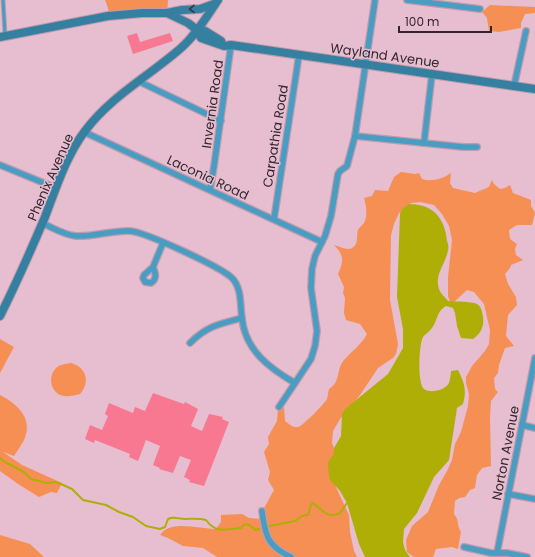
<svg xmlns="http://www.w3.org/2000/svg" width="535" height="557" viewBox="0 0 535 557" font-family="Poppins,sans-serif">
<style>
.green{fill:#f68f53}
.water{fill:#aeae07}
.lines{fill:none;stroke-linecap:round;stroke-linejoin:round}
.stream{stroke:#aeae07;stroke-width:2}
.building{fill:#f87891}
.service-casing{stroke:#bf9cac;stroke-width:5}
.minor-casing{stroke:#bf9cac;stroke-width:8}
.secondary-casing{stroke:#bf9cac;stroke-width:10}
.service{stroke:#499dc2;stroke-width:3}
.minor{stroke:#499dc2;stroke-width:5.5}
.secondary{stroke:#3580a0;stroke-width:8}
.oneway{stroke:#343743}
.labels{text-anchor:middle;stroke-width:3;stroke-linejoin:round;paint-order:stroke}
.street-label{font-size:13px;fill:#34252c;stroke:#e6bed0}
</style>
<rect width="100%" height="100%" fill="#e6bed0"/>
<!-- green -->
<g class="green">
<path d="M105,0H168L167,14L109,17L108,8Z"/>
<path d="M490,5L535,7V13L525,14L521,23V28L499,32L489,31L487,18L482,12Z"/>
<path d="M401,172L415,174L419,173L422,179C431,182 443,179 451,173L450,183L453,188L475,193L489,187L492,180L494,184L500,189L505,188L510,185L513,193L531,200V206L535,213L532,225H517L509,230L510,239L517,244L515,249L516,255L523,260L511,265L510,268L505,274L508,284L516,297L517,305L508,315L506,336L514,346L505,348L499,365L498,373L494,378L495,389L498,392L491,401L490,417L491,466L482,468L477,475L475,488L470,490L465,497L459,498L455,501L454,514C460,521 456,524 461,532L458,549L452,547L436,549L433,557H414L407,552L406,540L412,526L428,512L439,485L447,471L452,460L455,444L461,432L468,406L469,394L466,383V377L472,366L485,351L489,344L490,330L484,304L474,292L467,290L454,302H450L448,296V277L452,240L449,226L442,214L434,205L420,202L411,203L399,213L394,224L391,235L390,300L398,344L396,354L393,358L378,368L360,395L340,419L333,431L332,443L341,466L335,485L349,515L350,532L354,551L357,557H217L203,548L183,546L168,538L160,535C170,519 200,529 216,529L221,522V515L242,514L249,518L262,519L263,510L274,490L268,480L270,472L264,452L269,444L268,437L277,421L278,409L284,406L285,421C289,424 293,428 298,427C303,426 325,403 327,399C328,396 328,392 329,389C341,382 336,369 344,360C352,351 362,344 367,334L360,324L346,320L344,313L345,298L343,293L344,287L338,274C344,261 344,255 334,245C339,246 347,251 352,248C359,245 356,236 358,230C359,227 362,226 364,223C368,215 366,205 364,198L372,196L375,190L388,191L394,177Z"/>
<path d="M0,339L14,347L0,373Z"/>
<path d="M71,363C86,367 91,382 80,394C75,395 69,397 64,396C51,394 47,377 56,368C60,364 66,364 71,363Z"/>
<path d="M0,395C17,404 34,418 24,440C21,446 17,451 14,456L3,452L22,465L62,483L57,493L51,492L39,497L18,484L0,471Z"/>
<path d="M0,535L30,544L44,557H0Z"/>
</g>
<!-- water -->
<path class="water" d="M409,204C433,204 445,218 447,241C448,243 449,247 448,250C446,264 434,274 439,289C440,293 446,298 448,301C457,302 470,301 477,304C480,306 481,308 482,312C485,323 483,332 473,339L461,338L457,326L455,313L453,308L446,306C436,312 438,320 432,328C429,332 425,334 423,337C419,344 417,383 424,389C431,394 445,390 449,383C450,379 451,375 451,371L458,370C464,382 467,390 463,404L457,408L449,460L434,477L417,513L404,529L403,542L405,550L410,557H365L359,544L347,503L340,491L330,480L328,468V462L334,454V448L341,436L342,414L345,409L388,374L403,348V329L397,297L400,213L403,208Z"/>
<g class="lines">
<!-- stream -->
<g class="stream">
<path d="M0,458L3,461L24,472L31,479L47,483L55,482L61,484L72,489L83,500L106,505L119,512L133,517L146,526L160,529L165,527L168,519C174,516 178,519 185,519C192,519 198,518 206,520C216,534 226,529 241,528C246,521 250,525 255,530L259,529"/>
<path d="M269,526L295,521L302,516L308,515L311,505L313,503C323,510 327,519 340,513L347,503"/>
</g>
</g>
<!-- building -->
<g class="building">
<path d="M137,33L140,42L170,33L173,41L133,54L127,36Z"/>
<path d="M153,393L184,404L185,402L198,409L191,426L202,431L209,414L223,417L222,419L229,422L204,486L189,482L190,480L184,477L191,460L180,456L173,473L159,469L160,468L153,465L160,446L146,440L138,461L129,457L130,454L95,440L94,443L85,439L90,425L102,430L108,416L105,414L109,403L133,413L135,407L145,411Z"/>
</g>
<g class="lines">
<defs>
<path id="service" d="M3,0L5,34"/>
<g id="minor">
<path d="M407,0L480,9"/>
<path d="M138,81L221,121"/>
<path d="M514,86L526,31"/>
<path d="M84,132L322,242"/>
<path d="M355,136L463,147H477"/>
<path d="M424,143L432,74"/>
<path d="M0,165L56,188"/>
<path d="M210,190L214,166L231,45"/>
<path d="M274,219L299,55"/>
<path d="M42,223C53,228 64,235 76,236C94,237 112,230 130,231C145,232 221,267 232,278C242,288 240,305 242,318C245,350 269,368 295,383"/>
<path d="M153,267C156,274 157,279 151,283L145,282L143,278L144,275L153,267L163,243"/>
<path d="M190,343C207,326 219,324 242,318"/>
<path d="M279,407L311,359L315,346L317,331L311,288L312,269L315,256L325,236L331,216L338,174L340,171L347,166L355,136L375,0"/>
<path d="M522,425L535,428"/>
<path d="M508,494L535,499"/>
<path d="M262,511C265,535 267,546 291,557"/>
<path d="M464,547L491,553H507L527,557"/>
<path d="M497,553L535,358"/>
</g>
<g id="secondary">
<path d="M167,13L182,10L200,9L214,4"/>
<path d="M197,30L201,38L224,46L231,45L535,89"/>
<path d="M0,37L108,16L142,13H167L188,23L197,30L205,31L221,41"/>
<path d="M0,316C16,284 31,250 45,217C56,188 66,156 85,131C110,97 149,76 181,48C196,35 207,16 218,0"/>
</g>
</defs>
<!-- service casing -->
<use href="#service" class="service-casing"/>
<!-- minor casing -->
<use href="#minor" class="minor-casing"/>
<!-- secondary casing -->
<use href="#secondary" class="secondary-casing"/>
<!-- service -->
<use href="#service" class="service"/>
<!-- minor -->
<use href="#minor" class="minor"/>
<!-- secondary -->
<use href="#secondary" class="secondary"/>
</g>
<!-- one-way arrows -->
<defs><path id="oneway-chevron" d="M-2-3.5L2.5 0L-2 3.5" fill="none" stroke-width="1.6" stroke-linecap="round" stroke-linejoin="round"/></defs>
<use class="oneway" href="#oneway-chevron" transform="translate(192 9) rotate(179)"/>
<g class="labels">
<!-- street labels -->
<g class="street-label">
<text transform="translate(385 55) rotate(8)" y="5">Wayland Avenue</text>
<text transform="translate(212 104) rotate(-82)" y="5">Invernia Road</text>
<text transform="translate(275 136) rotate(-81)" y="5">Carpathia Road</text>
<text transform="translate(50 177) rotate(-66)" y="5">Phenix Avenue</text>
<text transform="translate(208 177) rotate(25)" y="5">Laconia Road</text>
<text transform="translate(505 453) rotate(-79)" y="5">Norton Avenue</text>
</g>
</g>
<!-- scale -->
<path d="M399 26v6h92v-6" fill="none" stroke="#34252c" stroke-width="2"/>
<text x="405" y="26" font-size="12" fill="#34252c" stroke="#e6bed0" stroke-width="3" paint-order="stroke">100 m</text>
</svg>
